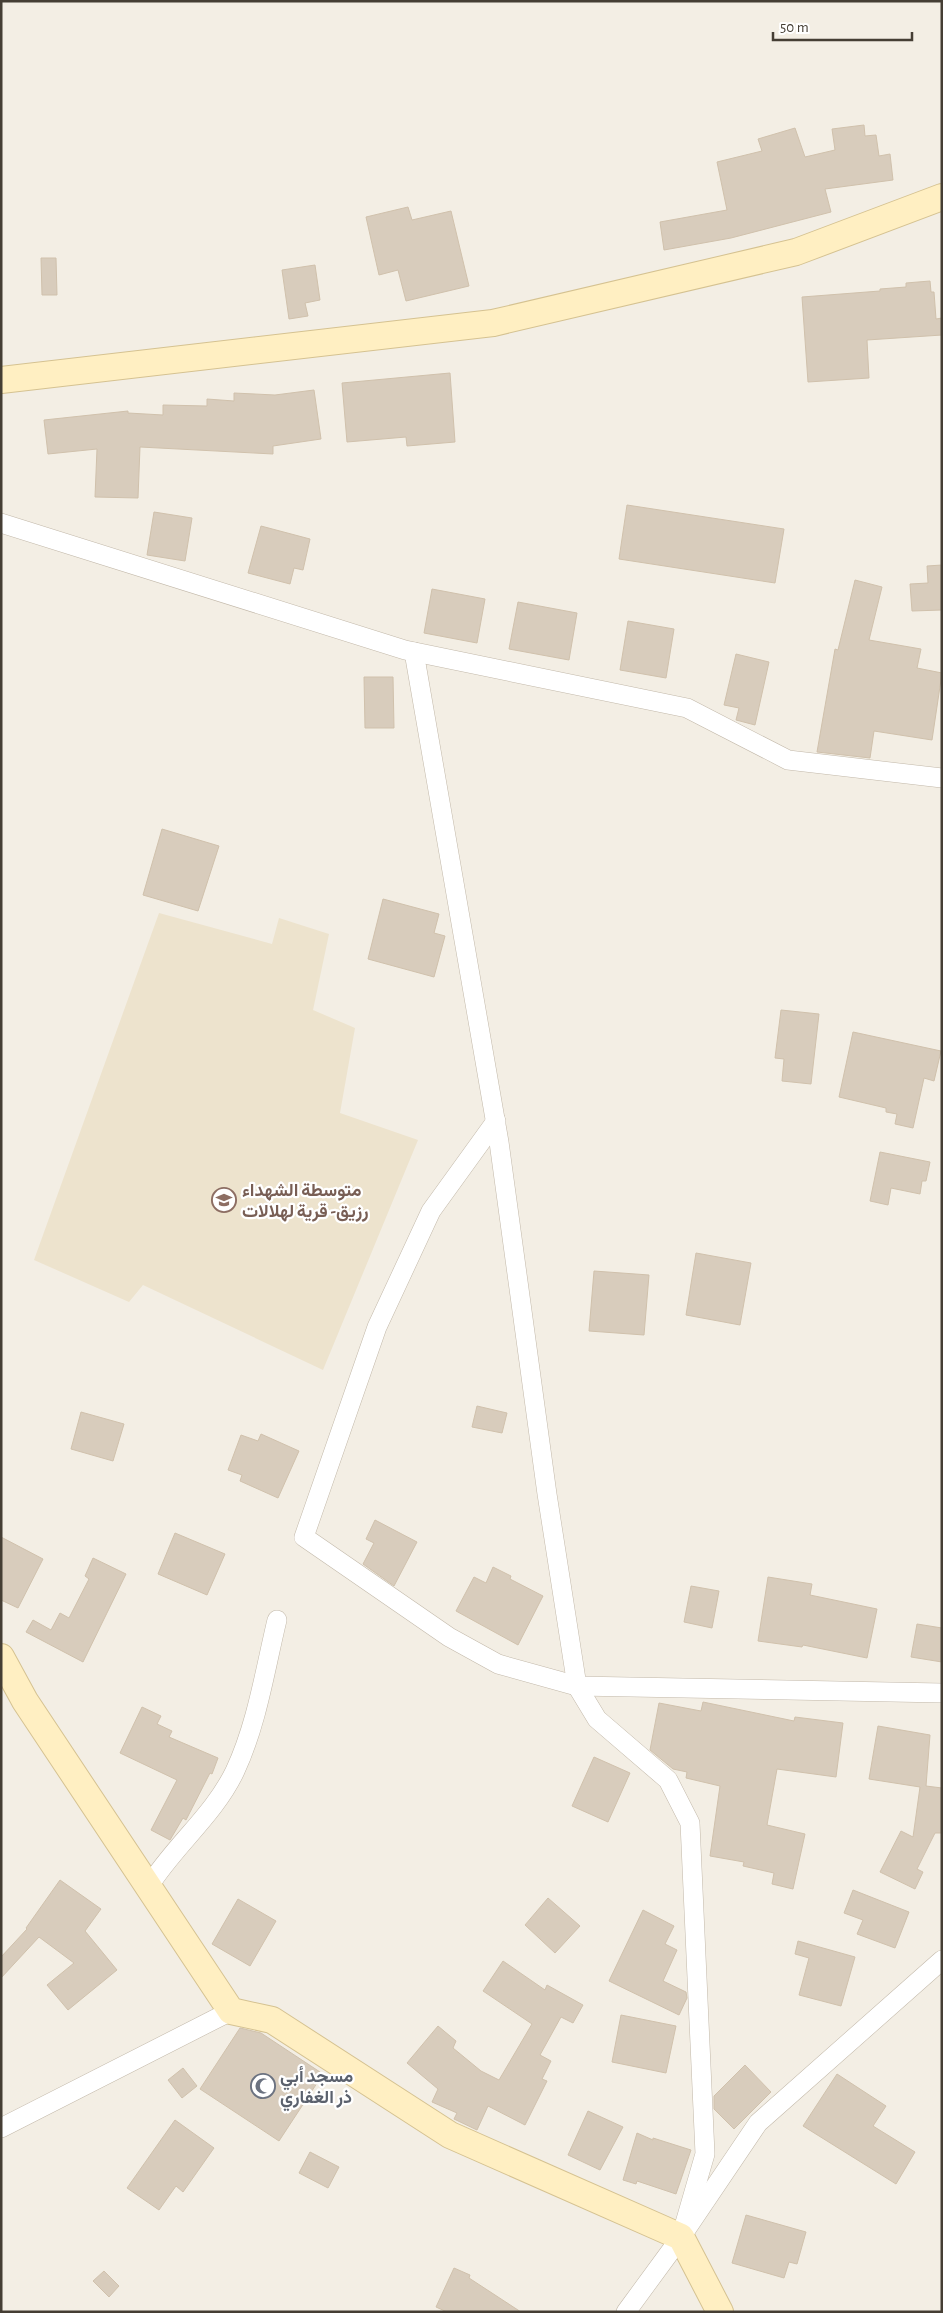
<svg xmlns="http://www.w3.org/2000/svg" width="943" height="2313" viewBox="0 0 943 2313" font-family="'Alegreya Sans',Vazirmatn,sans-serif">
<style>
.education{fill:#ede3cd}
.building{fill:#d8ccbc;stroke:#d0c1ac}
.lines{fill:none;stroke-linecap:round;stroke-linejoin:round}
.street-casing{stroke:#c2b8a9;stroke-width:20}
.secondary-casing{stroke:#d5c291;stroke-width:28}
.street{stroke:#fff;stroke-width:19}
.secondary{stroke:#ffefc2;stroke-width:26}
.labels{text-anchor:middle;stroke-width:4.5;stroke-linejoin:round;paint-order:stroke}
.education-label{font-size:18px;font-weight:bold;fill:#785e54;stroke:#fff;text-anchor:start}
.worship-label{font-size:18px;font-weight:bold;fill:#5b616d;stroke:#fff;text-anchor:start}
</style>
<rect width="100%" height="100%" fill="#f3eee4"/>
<!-- education -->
<path class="education" d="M159,913L272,944L279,918L329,934L313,1010L355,1028L340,1113L418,1140L323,1370L143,1285L129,1302L34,1260Z"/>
<!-- building -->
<g class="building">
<path d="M864,125L865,136L876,135L879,156L890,154L893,180L825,189L831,212L731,238L664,250L660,222L727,210L717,162L762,151L758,139L795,128L805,157L835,150L832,129Z"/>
<path d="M408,207L412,220L451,211L469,286L406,301L398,270L379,275L366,217Z"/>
<path d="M41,258H56L57,295H42Z"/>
<path d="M315,265L320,300L305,303L308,316L289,319L282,270Z"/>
<path d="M930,281L931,292H934L936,319L942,318V335L867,340L869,378L808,382L802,297L880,291V289L906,287V283Z"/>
<path d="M450,373L455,442L407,446L406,437L347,442L342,383Z"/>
<path d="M314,390L321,439L273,446V454L140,447L138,498L95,497L97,449L48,454L44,420L128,411V413L163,415V405L207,406V399L234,401V393L275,395Z"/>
<path d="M627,505L784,529L775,583L619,559Z"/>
<path d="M154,512L192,518L185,561L147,555Z"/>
<path d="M261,526L310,539L303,570L294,568L290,584L248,573Z"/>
<path d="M942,565V610L912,611L910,584L928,583L927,566Z"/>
<path d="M855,580L882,587L869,640L921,649L917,668L942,673L932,740L874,731L870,758L817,752L835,649L838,650Z"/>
<path d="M432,589L485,599L477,643L424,633Z"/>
<path d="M518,602L577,613L569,660L509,649Z"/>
<path d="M628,621L674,629L666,678L620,670Z"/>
<path d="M736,654L769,662L755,725L736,720L739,708L724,705Z"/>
<path d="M364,677H393L394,728H365Z"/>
<path d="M162,829L219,846L198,911L143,895Z"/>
<path d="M383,899L439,914L434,933L445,936L434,977L368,959Z"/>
<path d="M781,1010L819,1014L811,1084L782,1081L784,1059L775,1058Z"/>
<path d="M853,1032L941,1051L934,1081L924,1078L913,1128L895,1124L897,1114L886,1112V1108L839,1097Z"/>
<path d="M880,1152L930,1162L926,1181H922L920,1194L891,1188L888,1205L870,1201Z"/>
<path d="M696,1253L751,1263L740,1325L686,1315Z"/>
<path d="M594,1271L649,1275L644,1335L589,1331Z"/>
<path d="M477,1406L507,1413L502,1433L472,1427Z"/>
<path d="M81,1412L124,1424L113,1461L71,1449Z"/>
<path d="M261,1434L299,1451L278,1498L240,1481L242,1475L228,1470L241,1435L258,1441Z"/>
<path d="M375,1520L417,1542L394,1586L363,1564L374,1543L366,1539Z"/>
<path d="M175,1533L225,1554L207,1595L158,1574Z"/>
<path d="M1,1537L43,1559L18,1608L1,1600Z"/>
<path d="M93,1558L126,1574L83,1662L26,1632L33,1620L51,1630L60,1613L69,1618L89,1579L85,1576Z"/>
<path d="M493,1567L511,1576L510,1579L543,1596L518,1645L456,1611L474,1577L486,1583Z"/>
<path d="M768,1577L812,1584L810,1595L877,1609L867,1658L803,1645L802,1647L758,1641Z"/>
<path d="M691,1586L719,1591L712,1628L684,1622Z"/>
<path d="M917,1624L942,1628V1662L911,1657Z"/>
<path d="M703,1702L794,1721L795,1717L843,1723L836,1777L777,1769L767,1825L805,1834L793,1889L772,1884L774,1873L743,1866L744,1862L710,1856L720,1786L686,1778L687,1772L673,1769L650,1750L659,1703L701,1711Z"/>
<path d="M142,1707L161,1716L157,1724L172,1731L169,1737L218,1758L212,1774L210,1773L186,1820L183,1818L170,1840L151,1830L177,1780L120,1753Z"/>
<path d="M878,1726L930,1735L926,1786L942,1788V1833H935L917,1869L923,1872L915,1889L880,1872L901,1831L913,1837L920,1787L869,1779Z"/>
<path d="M594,1757L630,1773L608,1822L572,1806Z"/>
<path d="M60,1880L101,1909L85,1931L117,1970L68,2010L47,1985L74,1963L39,1937L1,1978V1957L27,1929L26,1928Z"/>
<path d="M853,1890L909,1912L895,1948L857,1934L863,1920L844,1913Z"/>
<path d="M548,1898L580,1926L555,1953L525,1925Z"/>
<path d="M238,1899L276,1921L250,1966L212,1944Z"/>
<path d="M643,1910L674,1926L665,1944L677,1950L663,1981L686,1992L687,1998L679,2015L609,1981Z"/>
<path d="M798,1941L855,1957L841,2006L799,1995L809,1958L795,1954Z"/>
<path d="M503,1961L545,1990L547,1985L583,2005L573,2023L561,2017L540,2055L551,2061L542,2079L547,2081L525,2125L488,2106L477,2130L454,2119L457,2113L432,2102L438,2089L407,2063L438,2026L456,2041L453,2048L481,2071L499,2080L532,2024L483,1991Z"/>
<path d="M621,2015L676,2026L666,2073L612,2062Z"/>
<path d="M240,2028L261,2033L323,2074L279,2141L200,2089Z"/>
<path d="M745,2065L771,2092L734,2129L714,2109V2096Z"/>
<path d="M183,2068L197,2086L182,2098L168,2080Z"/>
<path d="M837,2074L886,2106L873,2126L915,2152L896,2184L803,2126Z"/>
<path d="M588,2111L623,2127L600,2170L568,2155Z"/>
<path d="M175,2120L214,2148L183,2192L176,2186L159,2210L127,2188Z"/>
<path d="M637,2133L653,2140V2138L691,2150L676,2194L637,2181L636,2184L623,2180Z"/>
<path d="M310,2152L339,2167L328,2188L299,2173Z"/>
<path d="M746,2215L806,2232L797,2264L789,2262L784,2278L732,2263Z"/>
<path d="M454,2268L470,2275L469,2278L521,2312H447L436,2307Z"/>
<path d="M104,2271L119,2286L109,2297L93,2281Z"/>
</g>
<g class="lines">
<defs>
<g id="street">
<path d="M1,523L405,650L687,708L788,760L942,778"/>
<path d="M414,652L499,1142L547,1494L577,1686L597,1719L668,1780L690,1823L705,2154L681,2237"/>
<path d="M496,1121L431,1211L377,1327L304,1537L449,1637L498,1664L577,1686L942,1693"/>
<path d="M149,1886C174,1846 214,1815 235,1771C257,1724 265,1670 277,1620"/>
<path d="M1,2128L231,2011"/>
<path d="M626,2312L681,2237L758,2123L942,1960"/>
</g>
<g id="secondary">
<path d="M1,380L493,323L796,252L942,197"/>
<path d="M1,1657L25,1701L231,2011L272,2020L450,2135L681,2237L720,2312"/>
</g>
</defs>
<!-- street casing -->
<use href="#street" class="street-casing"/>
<!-- secondary casing -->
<use href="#secondary" class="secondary-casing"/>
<!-- street -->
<use href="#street" class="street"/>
<!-- secondary -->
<use href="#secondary" class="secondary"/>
</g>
<!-- icons -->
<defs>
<symbol id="school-ring" viewBox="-11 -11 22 22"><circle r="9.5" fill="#fff" stroke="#8d6e63" stroke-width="1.5"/><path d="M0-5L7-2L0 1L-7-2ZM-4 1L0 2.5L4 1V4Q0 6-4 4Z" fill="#8d6e63"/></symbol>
<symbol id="mosque-ring" viewBox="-11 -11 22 22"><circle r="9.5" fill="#fff" stroke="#6b7280" stroke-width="1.5"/><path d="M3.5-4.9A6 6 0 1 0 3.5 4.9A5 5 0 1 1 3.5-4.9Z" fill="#6b7280"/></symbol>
</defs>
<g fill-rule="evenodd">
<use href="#school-ring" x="210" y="1186" width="28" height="28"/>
<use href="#mosque-ring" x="249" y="2072" width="28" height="28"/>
</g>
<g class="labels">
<!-- education labels -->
<g class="education-label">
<text x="242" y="1196">متوسطة الشهداء<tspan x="242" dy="21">رزيق- قرية لهلالات</tspan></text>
</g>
<!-- worship labels -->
<g class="worship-label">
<text x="280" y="2082">مسجد أبي<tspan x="280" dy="21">ذر الغفاري</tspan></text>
</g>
</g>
<!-- border -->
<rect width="943" height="2313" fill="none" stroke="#453e34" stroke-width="5"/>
<!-- scale -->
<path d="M773 32v8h139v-8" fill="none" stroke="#453e34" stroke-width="2.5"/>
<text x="780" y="32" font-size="15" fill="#453e34" stroke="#ffffff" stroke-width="4" paint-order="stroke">50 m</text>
</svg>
